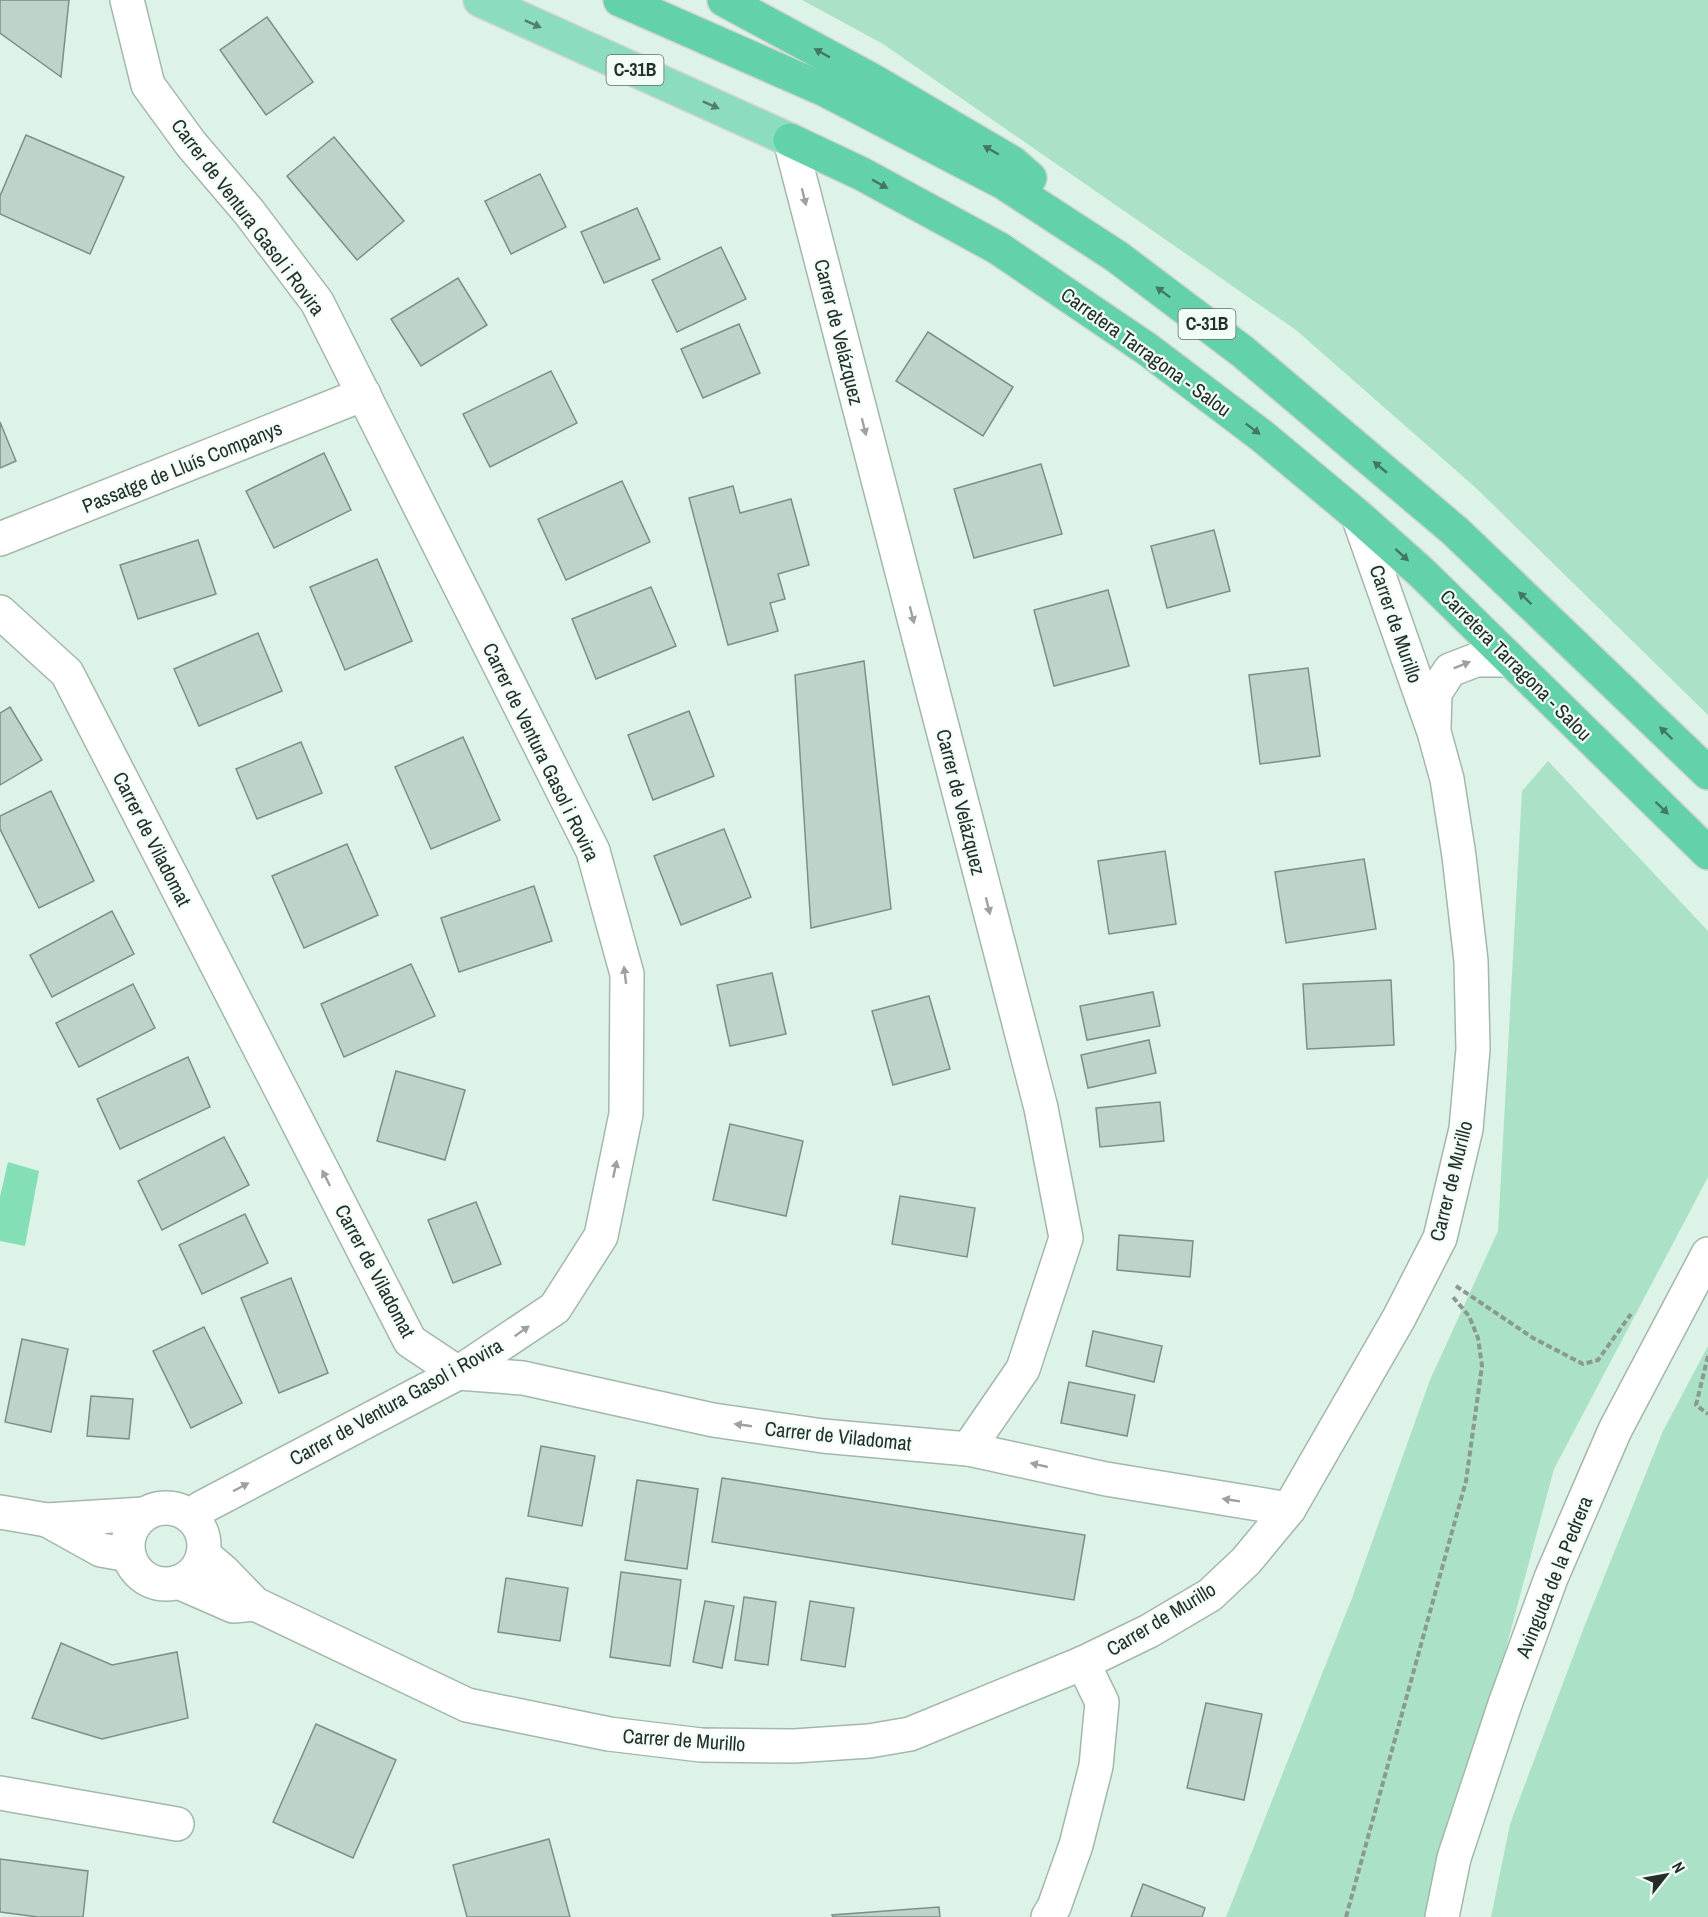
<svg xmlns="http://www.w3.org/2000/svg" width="1708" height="1917" viewBox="0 0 1708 1917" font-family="'Archivo Narrow',sans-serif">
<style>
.green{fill:#abe1c7}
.water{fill:#84deb6}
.building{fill:#bfd3c9;stroke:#7c9086;stroke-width:1.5}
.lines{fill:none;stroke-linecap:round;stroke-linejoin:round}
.minor-casing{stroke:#a3b7ad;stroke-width:36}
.tertiary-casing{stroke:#a3b7ad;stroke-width:36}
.primary-casing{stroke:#d4d5d4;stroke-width:36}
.trunk-casing{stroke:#d4d5d4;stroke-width:36}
.path{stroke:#8a9992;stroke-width:4;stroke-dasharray:6 3;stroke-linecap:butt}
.minor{stroke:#fff;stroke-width:33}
.tertiary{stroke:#fff;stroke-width:33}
.primary{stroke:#8bddbe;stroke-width:33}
.trunk{stroke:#64d2a8;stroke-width:33}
.oneway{fill:#537d6d}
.oneway2{fill:#427863}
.oneway3{fill:#9da19f}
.labels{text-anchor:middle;stroke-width:4.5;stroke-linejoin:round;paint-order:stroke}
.shield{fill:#f1fef7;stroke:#636c68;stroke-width:1.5}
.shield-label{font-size:18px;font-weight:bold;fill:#262e2a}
.street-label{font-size:20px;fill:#262e2a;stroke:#f1fef7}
</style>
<rect width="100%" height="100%" fill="#def3e8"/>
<!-- green -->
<g class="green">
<path d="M802,0H1708V715L1476,488L1296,330L883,44Z"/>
<path d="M1548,761L1708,931V1177L1554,1469L1434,1917H1226L1352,1598L1430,1380L1498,1231L1522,791Z"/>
<path d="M1708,1346V1917H1491L1510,1824L1586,1622L1663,1431Z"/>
</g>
<!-- water -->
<path class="water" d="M8,1162L39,1171L25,1246L0,1241V1197Z"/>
<!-- building -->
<g class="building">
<path d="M0,0H69L61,77L0,33Z"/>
<path d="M267,17L313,82L266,115L220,50Z"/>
<path d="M26,135L124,177L90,254L0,214V196Z"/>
<path d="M334,137L404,221L357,260L287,176Z"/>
<path d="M540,174L566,227L511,254L485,201Z"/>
<path d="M637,208L660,259L604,283L581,232Z"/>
<path d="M721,247L746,299L677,332L652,280Z"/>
<path d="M458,278L487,325L421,366L391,319Z"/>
<path d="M739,324L760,373L703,398L681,349Z"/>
<path d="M928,332L1013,387L983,436L896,381Z"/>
<path d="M551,371L577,423L490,467L463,414Z"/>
<path d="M0,422L16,461L0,468Z"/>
<path d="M324,453L351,510L274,548L246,491Z"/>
<path d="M1041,464L1062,534L974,558L954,489Z"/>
<path d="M622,481L650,542L566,580L538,519Z"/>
<path d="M733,486L740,513L791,499L809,565L778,574L785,599L770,603L778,631L728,645L689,498Z"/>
<path d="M1214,530L1230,591L1167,608L1151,546Z"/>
<path d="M198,540L216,594L138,619L120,565Z"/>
<path d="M377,559L412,641L345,670L310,587Z"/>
<path d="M651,587L676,646L596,679L572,619Z"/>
<path d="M1108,590L1129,666L1054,686L1034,610Z"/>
<path d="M258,633L282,691L199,726L174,669Z"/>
<path d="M864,661L891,909L811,928L795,675Z"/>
<path d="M1308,668L1320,756L1260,764L1249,675Z"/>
<path d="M10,707L42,760L0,785V713Z"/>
<path d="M689,711L714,776L653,800L628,735Z"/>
<path d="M463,737L500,820L431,849L395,767Z"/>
<path d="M301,742L322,793L257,819L236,769Z"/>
<path d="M51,791L94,881L39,908L0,829V816Z"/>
<path d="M724,829L751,897L681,925L654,856Z"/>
<path d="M347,844L378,915L304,948L272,876Z"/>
<path d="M1165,851L1176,924L1109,934L1098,861Z"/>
<path d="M1364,859L1376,929L1286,943L1275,872Z"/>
<path d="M534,886L552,941L459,972L441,918Z"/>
<path d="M112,911L134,954L52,997L30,955Z"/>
<path d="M411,964L435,1016L344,1057L321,1004Z"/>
<path d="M772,973L786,1034L730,1046L717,985Z"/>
<path d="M1391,980L1394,1045L1307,1049L1303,984Z"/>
<path d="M133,984L155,1028L79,1067L56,1023Z"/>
<path d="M1153,992L1160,1026L1087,1040L1080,1006Z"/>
<path d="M929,996L950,1069L893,1085L872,1011Z"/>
<path d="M1149,1040L1156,1073L1088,1088L1081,1055Z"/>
<path d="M188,1057L210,1107L120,1149L97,1099Z"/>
<path d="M396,1071L465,1090L445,1160L377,1141Z"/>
<path d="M1160,1102L1164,1141L1100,1147L1096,1108Z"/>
<path d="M730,1124L803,1141L786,1216L713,1200Z"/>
<path d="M224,1137L249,1185L162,1230L138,1181Z"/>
<path d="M900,1196L975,1208L967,1257L892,1244Z"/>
<path d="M476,1202L501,1264L453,1283L428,1220Z"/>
<path d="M245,1214L268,1263L202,1294L179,1245Z"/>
<path d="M1119,1235L1193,1241L1190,1277L1117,1270Z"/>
<path d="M291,1278L328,1373L279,1393L241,1298Z"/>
<path d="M204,1327L242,1403L191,1428L153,1351Z"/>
<path d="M1093,1331L1162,1346L1154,1382L1086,1366Z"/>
<path d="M22,1339L68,1349L51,1432L5,1422Z"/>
<path d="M1069,1382L1135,1395L1127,1436L1061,1423Z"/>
<path d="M91,1396L133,1399L129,1439L87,1436Z"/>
<path d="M541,1446L595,1456L582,1526L528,1516Z"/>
<path d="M722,1478L1085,1535L1074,1600L712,1542Z"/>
<path d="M637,1480L698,1489L687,1569L625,1560Z"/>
<path d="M621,1572L681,1580L670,1666L610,1657Z"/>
<path d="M506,1578L568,1588L560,1641L498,1632Z"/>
<path d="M744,1597L776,1602L768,1665L735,1660Z"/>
<path d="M705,1601L734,1606L722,1668L693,1662Z"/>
<path d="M810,1601L854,1608L845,1667L801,1660Z"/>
<path d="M61,1643L112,1665L177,1652L188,1718L102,1739L32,1718Z"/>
<path d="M1206,1703L1262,1714L1244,1800L1187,1788Z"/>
<path d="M316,1724L396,1760L353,1858L273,1822Z"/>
<path d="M549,1839L570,1917H467L453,1865Z"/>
<path d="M0,1859L88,1871L83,1917H38L0,1912Z"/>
<path d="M1143,1884L1205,1908L1202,1917H1131Z"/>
<path d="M939,1907L940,1917H833L832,1915Z"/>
</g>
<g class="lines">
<defs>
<g id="minor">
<path d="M127,0L148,85L191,144L249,212L317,302L593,851L627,974L626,1114L601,1236L555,1308L458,1373L201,1508L192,1518"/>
<path d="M790,140L1041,1108L1066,1238L1023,1369L968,1449"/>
<path d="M0,539L364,394"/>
<path d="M0,612L67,673L410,1341L458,1373L523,1378L713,1420L823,1436L968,1449L1106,1479L1289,1509"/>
<path d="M1434,727L1435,693L1450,670L1476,660H1509"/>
<circle cx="166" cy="1546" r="38"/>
<path d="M0,1512L47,1520L144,1514"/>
<path d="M47,1520L101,1550L129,1555"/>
<path d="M203,1554L223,1571L255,1604L467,1705L609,1734L701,1745L794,1746L869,1741L910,1734L1083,1663L1149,1631L1210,1595L1246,1561L1289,1509L1399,1318L1440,1238L1466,1129L1473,1049L1471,961L1459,856L1447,779L1434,732L1358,516"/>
<path d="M178,1582L233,1606L255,1604"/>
<path d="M0,1793L177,1824"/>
<path d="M1048,1917L1054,1907L1076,1845L1096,1766L1102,1702L1083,1663"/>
</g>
<path id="tertiary" d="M1442,1917L1454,1858L1505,1704L1551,1578L1615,1430L1708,1254"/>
<path id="primary" d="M480,0L790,140"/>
<g id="trunk">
<path d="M620,0L827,91L1002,182L1116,256L1242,351L1455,531L1708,773"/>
<path d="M724,0L872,80L1013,163L1030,178"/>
<path d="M790,140L862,174L998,248L1147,349L1262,436L1358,516L1422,573L1708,853"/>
</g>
</defs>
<!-- minor casing -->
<use href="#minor" class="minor-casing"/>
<!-- tertiary casing -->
<use href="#tertiary" class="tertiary-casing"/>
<!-- primary casing -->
<use href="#primary" class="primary-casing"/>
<!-- trunk casing -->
<use href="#trunk" class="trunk-casing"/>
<!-- path -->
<g class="path">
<path d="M1456,1286L1533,1338L1583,1364L1598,1360L1631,1314"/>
<path d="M1708,1356L1696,1405L1708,1414"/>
<path d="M1346,1917L1466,1481L1482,1366L1478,1338L1469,1316L1452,1296"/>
</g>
<!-- minor -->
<use href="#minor" class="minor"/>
<!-- tertiary -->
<use href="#tertiary" class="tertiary"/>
<!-- primary -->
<use href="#primary" class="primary"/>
<!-- trunk -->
<use href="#trunk" class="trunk"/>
</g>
<!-- one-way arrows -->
<defs><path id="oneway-solid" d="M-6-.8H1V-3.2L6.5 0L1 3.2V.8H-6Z" transform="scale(1.5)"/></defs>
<g class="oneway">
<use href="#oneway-solid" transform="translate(533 24) rotate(24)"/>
<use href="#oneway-solid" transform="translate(711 105) rotate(24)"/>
</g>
<g class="oneway2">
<use href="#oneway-solid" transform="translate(822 53) rotate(-151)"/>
<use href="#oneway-solid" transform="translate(991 150) rotate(-150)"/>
<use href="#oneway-solid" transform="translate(880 184) rotate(29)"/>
<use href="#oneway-solid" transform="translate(1163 292) rotate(-143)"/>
<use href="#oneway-solid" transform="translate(1253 429) rotate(37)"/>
<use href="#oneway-solid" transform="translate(1380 467) rotate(-140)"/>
<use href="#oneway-solid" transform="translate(1402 555) rotate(42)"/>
<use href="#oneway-solid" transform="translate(1525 598) rotate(-136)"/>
<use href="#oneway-solid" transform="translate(1666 733) rotate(-136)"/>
<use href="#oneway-solid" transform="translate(1662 808) rotate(44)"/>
</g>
<g class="oneway3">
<use href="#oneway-solid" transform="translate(804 197) rotate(76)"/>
<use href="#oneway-solid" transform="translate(864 427) rotate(76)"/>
<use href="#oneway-solid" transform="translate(912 615) rotate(76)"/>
<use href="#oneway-solid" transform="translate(1462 665) rotate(-22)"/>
<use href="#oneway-solid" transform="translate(988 906) rotate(76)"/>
<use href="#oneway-solid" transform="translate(625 975) rotate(-97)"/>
<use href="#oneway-solid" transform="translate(615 1169) rotate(-78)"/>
<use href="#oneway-solid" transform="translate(326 1178) rotate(-117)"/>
<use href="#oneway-solid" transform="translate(522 1331) rotate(-35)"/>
<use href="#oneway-solid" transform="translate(743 1425) rotate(-172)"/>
<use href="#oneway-solid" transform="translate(1039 1465) rotate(-167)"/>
<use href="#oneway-solid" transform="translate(241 1487) rotate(-28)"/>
<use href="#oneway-solid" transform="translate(1231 1500) rotate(-171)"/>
</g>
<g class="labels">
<!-- shield labels -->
<g class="shield">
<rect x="606.5" y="55" width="57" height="30" rx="4.5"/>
<rect x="1178.5" y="309" width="57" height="30" rx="4.5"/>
</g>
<g class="shield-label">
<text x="635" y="76">C-31B</text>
<text x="1207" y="330">C-31B</text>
</g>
<!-- street labels -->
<g class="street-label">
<text transform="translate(248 217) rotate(53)" y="7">Carrer de Ventura Gasol i Rovira</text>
<text transform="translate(839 332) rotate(76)" y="7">Carrer de Velázquez</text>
<text transform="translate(1146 352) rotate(36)" y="7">Carretera Tarragona - Salou</text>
<text transform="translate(182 467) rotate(-22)" y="7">Passatge de Lluís Companys</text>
<text transform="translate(1396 624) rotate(71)" y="7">Carrer de Murillo</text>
<text transform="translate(1516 665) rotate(45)" y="7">Carretera Tarragona - Salou</text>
<text transform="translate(541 752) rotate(64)" y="7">Carrer de Ventura Gasol i Rovira</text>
<text transform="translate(961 802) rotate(76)" y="7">Carrer de Velázquez</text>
<text transform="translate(152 839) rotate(63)" y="7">Carrer de Viladomat</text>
<text transform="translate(1451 1181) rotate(-76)" y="7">Carrer de Murillo</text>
<text transform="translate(375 1271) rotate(62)" y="7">Carrer de Viladomat</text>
<text transform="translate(396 1402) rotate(-29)" y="7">Carrer de Ventura Gasol i Rovira</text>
<text transform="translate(838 1436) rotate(6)" y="7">Carrer de Viladomat</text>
<text transform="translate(1554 1577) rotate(-68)" y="7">Avinguda de la Pedrera</text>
<text transform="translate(1161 1619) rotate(-31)" y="7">Carrer de Murillo</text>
<text transform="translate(684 1740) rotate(4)" y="7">Carrer de Murillo</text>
</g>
</g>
<!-- north arrow -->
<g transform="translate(1666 1875) rotate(59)" stroke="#f1fef7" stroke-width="4.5" paint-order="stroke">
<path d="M0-4.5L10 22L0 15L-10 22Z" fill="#262e2a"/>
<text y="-9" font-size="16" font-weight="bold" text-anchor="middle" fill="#262e2a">N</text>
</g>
</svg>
